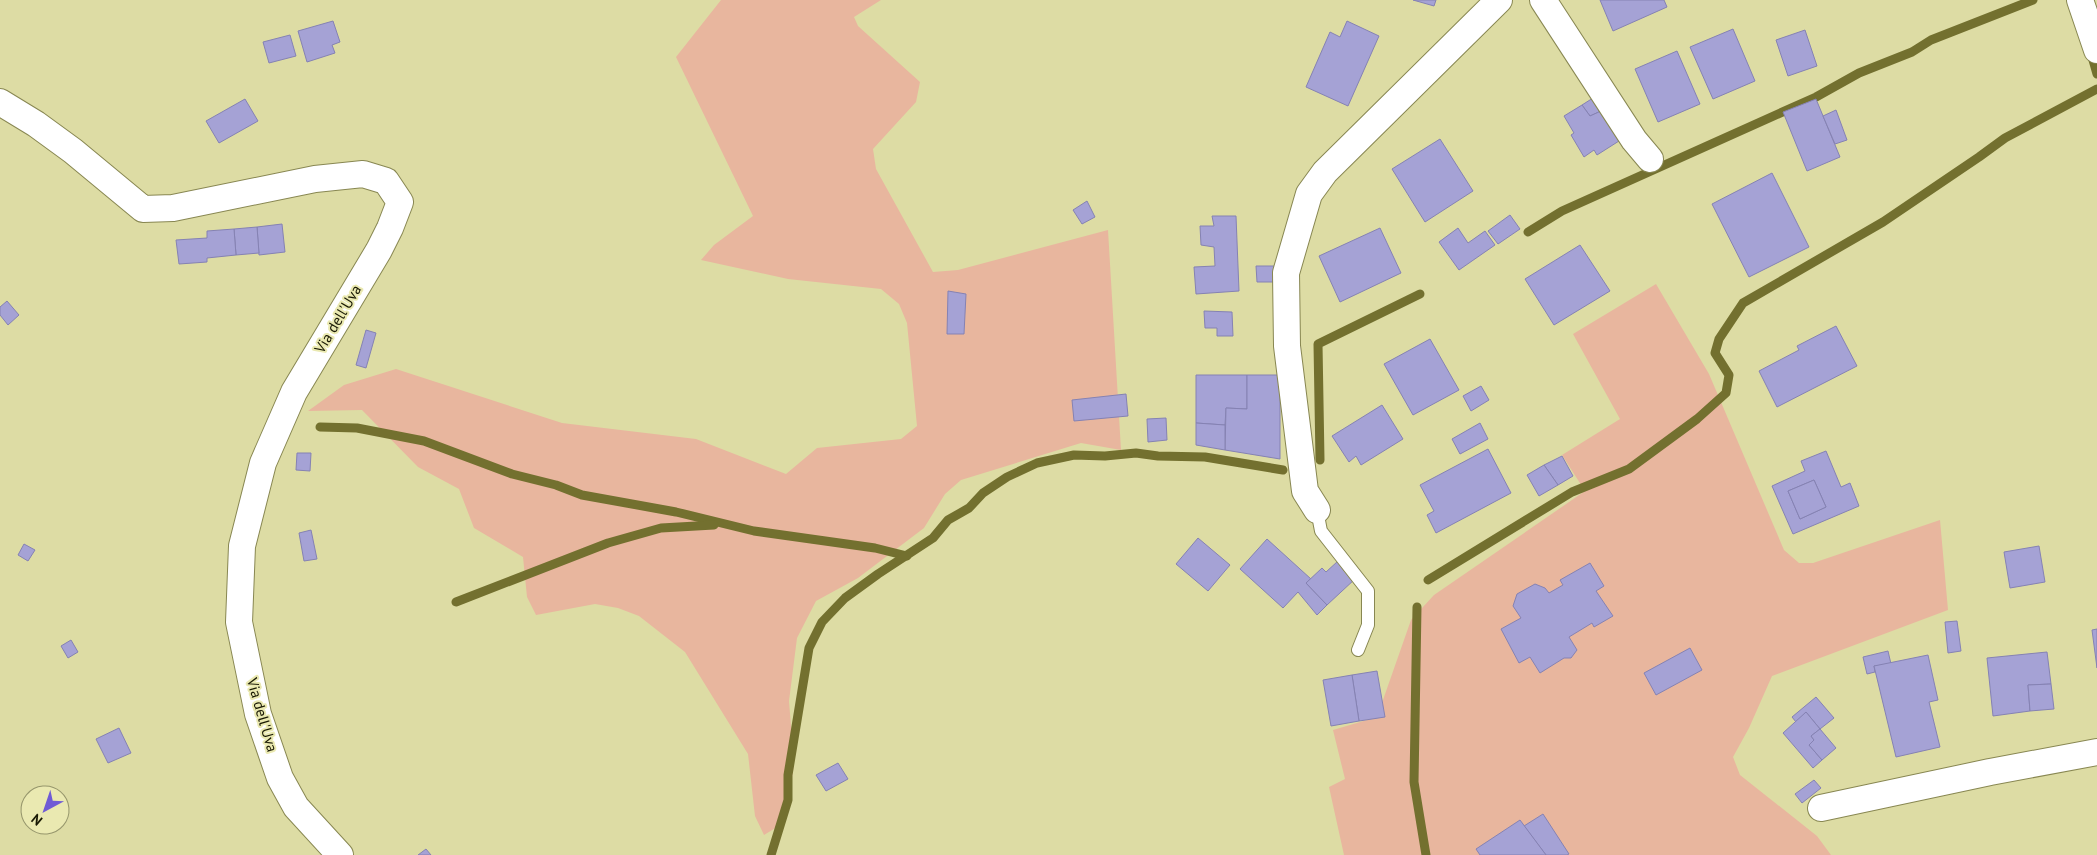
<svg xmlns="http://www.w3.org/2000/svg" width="2097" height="855" viewBox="0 0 2097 855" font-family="'PT Sans',sans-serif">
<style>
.green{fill:#e8b69e}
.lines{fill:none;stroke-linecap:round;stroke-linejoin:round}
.stream{stroke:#73702f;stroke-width:9}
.building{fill:#a5a2d5;stroke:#8582b3;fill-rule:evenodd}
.lane-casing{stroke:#888752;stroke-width:14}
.street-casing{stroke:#888752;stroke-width:28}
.lane{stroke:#fff;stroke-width:12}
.street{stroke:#fff;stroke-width:26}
.labels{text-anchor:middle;stroke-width:4;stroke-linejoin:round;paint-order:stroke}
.street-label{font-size:15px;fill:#191904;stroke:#eae9b1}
</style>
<rect width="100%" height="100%" fill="#dddca4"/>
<!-- green -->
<g class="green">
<path d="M721,0H881L854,17L858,26L920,82L916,102L873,149L876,169L933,272L958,270L1108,230L1121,450L1081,443L961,480L945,494L924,528L858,578L816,601L797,638L789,701L794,764L788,804L782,824L764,835L755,816L748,754L685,652L639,616L618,608L595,604L536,615L527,597L523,557L474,528L459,489L418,467L362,410L308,411L344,385L396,369L562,423L696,439L786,474L817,448L901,439L917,426L907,323L899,304L881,289L788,279L701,260L714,245L753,216L676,57Z"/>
<path d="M1656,284L1709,374L1784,550L1799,563H1813L1940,520L1948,610L1772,676L1749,728L1733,757L1740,775L1817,836L1831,855H1344L1329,787L1345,779L1333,730L1377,717L1411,620L1434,595L1585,491L1562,455L1620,419L1573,334Z"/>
</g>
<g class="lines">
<!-- stream -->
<g class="stream">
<path d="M2091,53L2097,74"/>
<path d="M1528,232L1562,211L1816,97L1859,73L1912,52L1931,40L2033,0"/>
<path d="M320,427L357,428L424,441L512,474L556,485L582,495L676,512L754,531L875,548L907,556"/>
<path d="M1320,460L1318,344L1420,294"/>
<path d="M1428,580L1572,492L1629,469L1697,419L1726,393L1729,375L1715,353L1719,339L1743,303L1883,222L1979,157L2005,138L2097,89"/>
<path d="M456,602L608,543L661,528L714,525"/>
<path d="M1417,607L1414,782L1426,855"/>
<path d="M771,855L788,800V775L809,648L822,622L845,598L878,574L933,538L948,520L969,508L983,493L1007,477L1037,463L1074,455L1105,456L1136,453L1158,456L1205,457L1283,470"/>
</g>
</g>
<!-- building -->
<g class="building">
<path d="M1413,0H1436L1434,6Z"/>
<path d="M1600,0H1664L1667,7L1613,31Z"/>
<path d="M333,21L340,42L332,45L335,53L307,62L298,31Z"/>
<path d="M1347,21L1379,36L1348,106L1306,87L1330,32L1340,37Z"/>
<path d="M1733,29L1755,81L1713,99L1690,47Z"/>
<path d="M1805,30L1817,66L1788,76L1776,40Z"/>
<path d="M290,35L296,56L269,63L263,42Z"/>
<path d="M1677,51L1700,104L1658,122L1635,69Z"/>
<path d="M1593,98L1601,111L1590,116L1582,105Z"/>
<path d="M245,99L258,121L219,143L206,121Z"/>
<path d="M1816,99L1840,157L1807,171L1783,112Z"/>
<path d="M1582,105L1590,116L1601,111L1619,141L1597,155L1594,150L1584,157L1571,135L1574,133L1564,116Z"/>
<path d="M1836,110L1847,140L1835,144L1823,116Z"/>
<path d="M1440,139L1473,191L1425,222L1392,169Z"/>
<path d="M1772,173L1809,247L1749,277L1712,204Z"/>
<path d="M1087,201L1095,217L1082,224L1073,210Z"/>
<path d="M1510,215L1520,229L1498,244L1488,231Z"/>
<path d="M1212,216H1236L1239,291L1196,294L1194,267L1215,266L1214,247L1201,245L1200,226H1214Z"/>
<path d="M282,224L285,252L259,255L257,227Z"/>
<path d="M257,227L259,253L236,255L234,229Z"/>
<path d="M1380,228L1401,273L1340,302L1319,256Z"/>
<path d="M1458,228L1468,243L1485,231L1495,245L1459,270L1439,242Z"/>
<path d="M234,229L236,255L207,258V262L179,264L176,240L207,238V231Z"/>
<path d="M1580,245L1610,291L1554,325L1525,279Z"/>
<path d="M1256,266H1278V282H1257Z"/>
<path d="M948,291L966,294L964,334H947Z"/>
<path d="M7,301L19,315L8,325L0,315V307Z"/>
<path d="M1204,311L1232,312L1233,336H1217V328H1205Z"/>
<path d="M1836,326L1857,366L1777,407L1759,371L1799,350L1797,346Z"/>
<path d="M366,330L376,333L366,368L356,365Z"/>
<path d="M1430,339L1459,390L1413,415L1384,364Z"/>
<path d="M1196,375H1247V409L1226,408L1225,425L1196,423Z"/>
<path d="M1247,375H1280V459L1225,450L1226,408L1247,409Z"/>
<path d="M1481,386L1489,400L1471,411L1463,396Z"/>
<path d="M1126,394L1128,416L1074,421L1072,400Z"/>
<path d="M1382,405L1403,439L1361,465L1356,456L1349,462L1332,436Z"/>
<path d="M1166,418L1167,440L1148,442L1147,419Z"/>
<path d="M1196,423L1225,425V450L1196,445Z"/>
<path d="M1480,423L1488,439L1460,454L1452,439Z"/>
<path d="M1488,449L1511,493L1436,533L1427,515L1434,511L1420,485Z"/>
<path d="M1826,451L1841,487L1850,483L1859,506L1793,534L1772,486L1805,471L1801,461ZM1814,480L1826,507L1800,519L1788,491Z"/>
<path d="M297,453H311L310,471L296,470Z"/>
<path d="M1562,456L1573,476L1558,485L1544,465Z"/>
<path d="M1544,465L1558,485L1539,496L1527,475Z"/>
<path d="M1814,480L1826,507L1800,519L1788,491Z"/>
<path d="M311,530L317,559L304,561L299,533Z"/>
<path d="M1198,538L1230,565L1208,591L1176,564Z"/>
<path d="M1267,539L1311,579L1306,583L1327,605L1317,615L1298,592L1283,608L1240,569Z"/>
<path d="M24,544L35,550L28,561L18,555Z"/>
<path d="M2039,546L2045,582L2010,588L2004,552Z"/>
<path d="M1338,561L1355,579L1327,605L1306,583L1322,568L1326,572Z"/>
<path d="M1590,563L1604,586L1596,591L1613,616L1594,627L1592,623L1569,637L1577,650L1571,658H1564L1540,673L1530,657L1519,663L1501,629L1521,618L1513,606L1517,594L1535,584L1545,588L1549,593L1563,585L1560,580Z"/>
<path d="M1957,621L1961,651L1948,653L1945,622Z"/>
<path d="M2097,629V668L2092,630Z"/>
<path d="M71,640L78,652L68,658L61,646Z"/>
<path d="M1690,648L1702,670L1656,695L1644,673Z"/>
<path d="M1888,651L1891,664L1874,666L1875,672L1867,674L1863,657Z"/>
<path d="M2047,652L2051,684L2028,685L2030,711L1993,716L1987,658Z"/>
<path d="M1928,655L1938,700L1929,702L1940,747L1896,757L1874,666Z"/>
<path d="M1377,671L1385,717L1359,721L1352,675Z"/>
<path d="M1352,675L1359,721L1331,726L1323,680Z"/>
<path d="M2051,684L2054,709L2030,711L2028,685Z"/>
<path d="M1816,697L1834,718L1820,729L1806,712L1796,722L1792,717Z"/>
<path d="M1806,712L1820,729L1811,736L1814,740L1809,745L1822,760L1813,768L1783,733Z"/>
<path d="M119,728L131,753L108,763L96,739Z"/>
<path d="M1820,729L1836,748L1822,760L1809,745L1814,740L1811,736Z"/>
<path d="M838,763L848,779L826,791L816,775Z"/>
<path d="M1814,780L1821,788L1802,803L1795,794Z"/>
<path d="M1543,814L1569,854L1567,855H1546L1524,826Z"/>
<path d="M1520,820L1546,855H1480L1476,849Z"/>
<path d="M426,849L431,855H418Z"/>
</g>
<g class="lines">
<defs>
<path id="lane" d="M1317,510L1321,531L1368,591V625L1358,650"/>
<g id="street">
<path d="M1543,0L1634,140L1650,159"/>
<path d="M2080,0L2097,50"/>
<path d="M0,102L36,124L73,151L143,209L173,208L315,179L363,174L386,181L400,202L390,228L379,250L294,392L263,463L242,546L239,622L258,714L280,778L296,807L340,855"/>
<path d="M1317,510L1305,491L1287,346L1286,273L1309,194L1325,172L1499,0"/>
<path d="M1821,808L1990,772L2097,752"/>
</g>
</defs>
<!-- lane casing -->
<use href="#lane" class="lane-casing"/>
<!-- street casing -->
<use href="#street" class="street-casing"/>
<!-- lane -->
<use href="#lane" class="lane"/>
<!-- street -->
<use href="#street" class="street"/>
</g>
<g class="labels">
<!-- street labels -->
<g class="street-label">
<text transform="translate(338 319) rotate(-59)" y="5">Via dell'Uva</text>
<text transform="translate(262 715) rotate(74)" y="5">Via dell'Uva</text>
</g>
</g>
<!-- north arrow -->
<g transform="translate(45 810) rotate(220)"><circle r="24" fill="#eae9b1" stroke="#96966c"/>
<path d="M0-4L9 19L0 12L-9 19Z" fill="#705bd5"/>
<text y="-8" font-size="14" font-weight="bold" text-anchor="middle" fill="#191904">N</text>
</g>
</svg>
